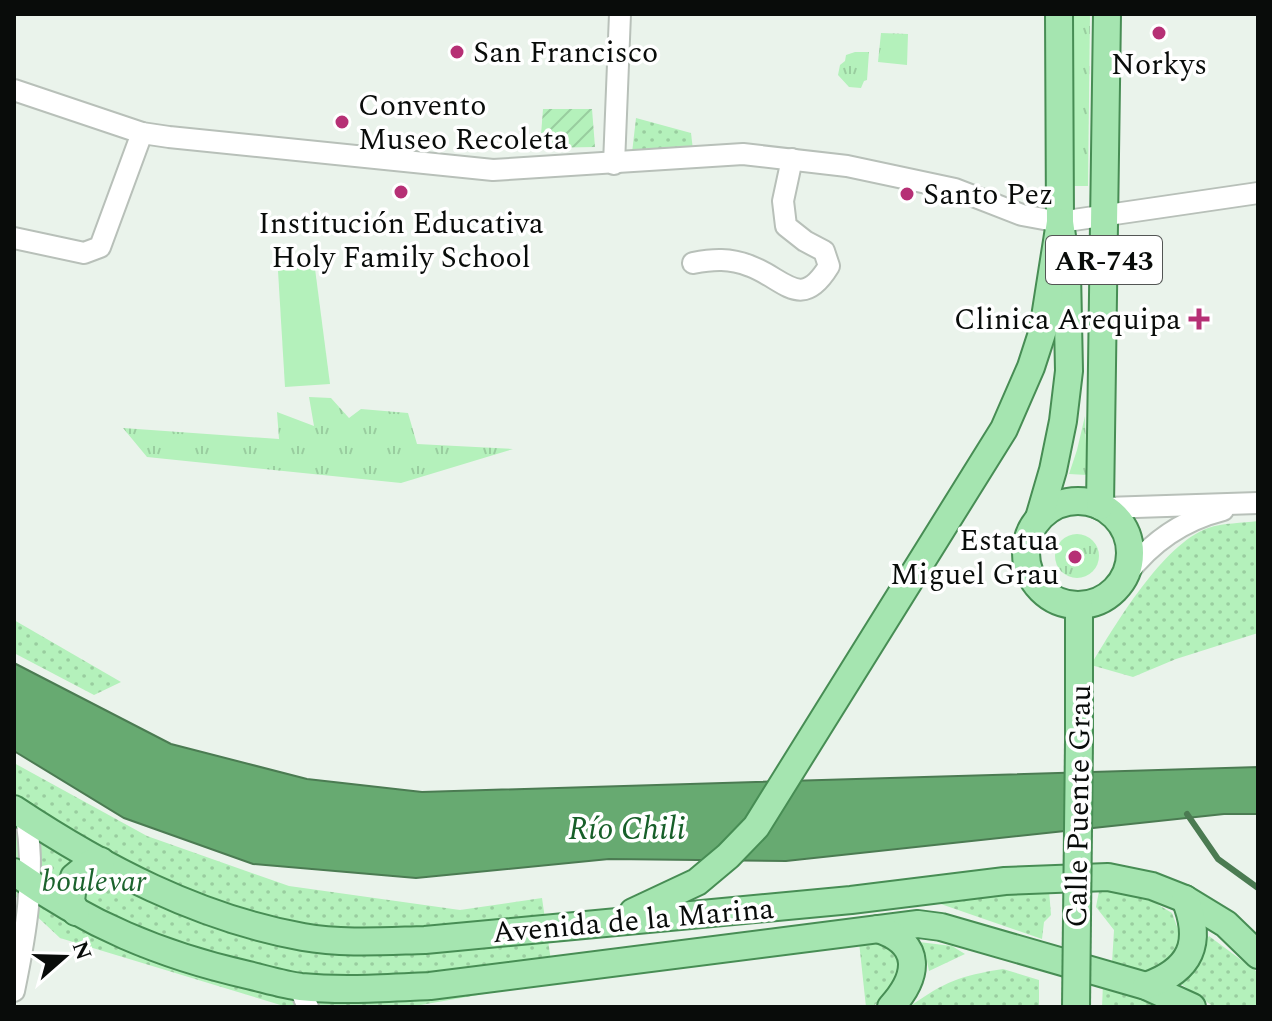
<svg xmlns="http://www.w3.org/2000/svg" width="1272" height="1021" viewBox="0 0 1272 1021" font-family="Spectral,serif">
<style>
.grass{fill:url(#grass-tufts)}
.park{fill:url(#park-dots)}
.garden{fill:url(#garden-furrows)}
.pitch{fill:#b4f1bb}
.water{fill:#67aa71;stroke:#4b7b52;stroke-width:2}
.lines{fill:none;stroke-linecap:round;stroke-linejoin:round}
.stream{stroke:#4b7b52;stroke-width:6}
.minor-casing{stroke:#b8c0b9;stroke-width:24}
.major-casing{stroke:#478d54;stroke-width:30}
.minor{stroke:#fff;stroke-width:20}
.major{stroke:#a5e5b0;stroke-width:26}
.major-bridge-casing{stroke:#478d54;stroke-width:30;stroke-linecap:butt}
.major-bridge{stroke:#a5e5b0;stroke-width:26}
.poi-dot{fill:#b63075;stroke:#fff;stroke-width:3}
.labels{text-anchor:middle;stroke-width:7;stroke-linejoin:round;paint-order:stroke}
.shield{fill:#fff;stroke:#535554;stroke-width:2}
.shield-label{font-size:28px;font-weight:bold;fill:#090c0a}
.poi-label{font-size:30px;fill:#090c0a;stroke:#fff;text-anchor:start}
.street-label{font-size:30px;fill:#090c0a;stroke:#fff}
.park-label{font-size:30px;font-style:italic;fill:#1c632d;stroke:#fff}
.water-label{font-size:32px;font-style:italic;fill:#175f29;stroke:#fff}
</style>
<defs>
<pattern id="grass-tufts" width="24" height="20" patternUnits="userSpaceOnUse" patternTransform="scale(2)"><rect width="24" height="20" fill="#b4f1bb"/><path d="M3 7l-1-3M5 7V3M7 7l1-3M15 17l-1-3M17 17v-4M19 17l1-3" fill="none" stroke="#99cd9f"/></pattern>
<pattern id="park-dots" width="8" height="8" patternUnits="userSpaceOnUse" patternTransform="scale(2)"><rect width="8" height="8" fill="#b4f1bb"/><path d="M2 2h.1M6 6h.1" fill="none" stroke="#99cd9f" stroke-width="1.8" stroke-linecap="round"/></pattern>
<pattern id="garden-furrows" width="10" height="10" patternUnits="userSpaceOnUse" patternTransform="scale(2)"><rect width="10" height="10" fill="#b4f1bb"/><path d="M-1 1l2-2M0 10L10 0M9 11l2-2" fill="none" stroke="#99cd9f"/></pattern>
</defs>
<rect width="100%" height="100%" fill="#eaf3eb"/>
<!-- grass -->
<g class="grass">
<path d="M1073,14H1090L1088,186H1073Z"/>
<path d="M881,33L908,34L907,65L878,62Z"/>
<path d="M855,52H869L867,80L864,81L861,88L849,87L838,75L840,65L845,61L846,55Z"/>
<path d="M309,397L331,398L349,418L361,409L408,413L417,444L513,449L401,483L147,457L123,428L279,439L277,412L314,426Z"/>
<path d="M1085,416L1087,475L1069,474L1077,450Z"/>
<circle cx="1077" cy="556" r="22"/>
</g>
<!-- park -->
<g class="park">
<path d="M636,118L691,133L693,150L632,153Z"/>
<path d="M1258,521V633L1176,659L1133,677L1091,665C1115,625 1163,544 1208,528C1223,523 1242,523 1258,521Z"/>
<path d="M14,620L121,682L94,695L14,653Z"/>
<path d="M14,763L147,836L289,886L460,910L542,898L554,982L409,1007H287L60,938L14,895Z"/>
<path d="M1100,886L1137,892L1172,913L1182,940L1167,970L1149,977L1112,963L1114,930L1096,907Z"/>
<path d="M1049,890L1051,915L1044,922L1042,939L935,902L997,893Z"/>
<path d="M1209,936L1256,971L1258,975V1007H1214L1181,984Z"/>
<path d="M881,939L902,952L895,983L873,1007H866L859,942Z"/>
<path d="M919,942L952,946L965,954L929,971L925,952Z"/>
<path d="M1003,969L1039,980V1007H909C946,981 959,976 1003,969Z"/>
<path d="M1103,984L1167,1007H1102Z"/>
</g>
<!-- garden -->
<path class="garden" d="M543,109H592L595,147L540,148Z"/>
<!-- pitch -->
<path class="pitch" d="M314,261L330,384L285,387L278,271Z"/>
<!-- water -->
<path class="water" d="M14,663L171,744L307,779L422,792L1258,767V814H1224L786,861L609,859L416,878L253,864L124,818L14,751Z"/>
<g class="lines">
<!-- stream -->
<path class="stream" d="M1187,814L1218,859L1258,888"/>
<defs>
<g id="minor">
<path d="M14,90L142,133L169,137L493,170L743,154L847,166L955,189L1022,215L1060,222L1258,193"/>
<path d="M614,164L620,14"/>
<path d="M14,238L84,253L100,247L142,133"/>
<path d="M693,263C713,259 730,258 750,266C785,279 801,312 829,266L824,251L805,241L786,226L783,201L792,159"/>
<path d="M1105,508L1258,503"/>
<path d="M1126,575C1151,542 1183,520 1223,510"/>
<path d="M299,987L308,1007"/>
<path d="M14,991C26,933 36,876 26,817"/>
</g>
<g id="major">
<circle cx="1078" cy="553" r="52"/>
<path d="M1100,506L1107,14"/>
<path d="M1039,518L1053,470L1063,421L1069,371L1067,272L1060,222L1059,14"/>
<path d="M1079,741V605"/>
<path d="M14,809C103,868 198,918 303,937C343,944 385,941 425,940L851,900L1005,881L1108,877L1152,886L1185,899L1226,924L1258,955"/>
<path d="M14,872C87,924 160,955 248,975C265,979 284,985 301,987C344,991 387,988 430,986L918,924L941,927L1146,986L1192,1007"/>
<path d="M76,912L71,901L74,877L91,863L101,861"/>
<path d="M633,912L697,882L728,856L756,827L1004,429L1031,367L1043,330L1060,222"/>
<path d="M878,929C923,944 919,976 891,1007"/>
<path d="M1146,986C1191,970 1203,943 1185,899"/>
</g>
</defs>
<!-- minor casing -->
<use href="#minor" class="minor-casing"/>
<!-- major casing -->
<use href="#major" class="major-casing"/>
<!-- minor -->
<use href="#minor" class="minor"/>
<!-- major -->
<use href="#major" class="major"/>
<defs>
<path id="major-bridge" d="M1076,1007L1079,741"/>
</defs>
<!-- major-bridge casing -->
<use href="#major-bridge" class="major-bridge-casing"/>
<!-- major-bridge -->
<use href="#major-bridge" class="major-bridge"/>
</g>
<!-- markers -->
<g class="poi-dot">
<circle cx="1159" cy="33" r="8"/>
<circle cx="457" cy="52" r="8"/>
<circle cx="342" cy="122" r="8"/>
<circle cx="401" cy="192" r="8"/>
<circle cx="907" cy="194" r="8"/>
<path d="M1195 307h8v8h8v8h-8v8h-8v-8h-8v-8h8z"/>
<circle cx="1075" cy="557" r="8"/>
</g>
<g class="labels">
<!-- shield labels -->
<rect class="shield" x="1046" y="236" width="116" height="48" rx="6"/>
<g class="shield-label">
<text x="1104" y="270">AR-743</text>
</g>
<!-- poi labels -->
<g class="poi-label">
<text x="473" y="62">San Francisco</text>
<text x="1159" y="74" text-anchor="middle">Norkys</text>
<text x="358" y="115">Convento<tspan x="358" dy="34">Museo Recoleta</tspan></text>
<text x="923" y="204">Santo Pez</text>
<text x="401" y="233" text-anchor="middle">Institución Educativa<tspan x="401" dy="34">Holy Family School</tspan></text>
<text x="1181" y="329" text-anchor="end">Clinica Arequipa</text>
<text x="1059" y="550" text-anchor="end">Estatua<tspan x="1059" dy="34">Miguel Grau</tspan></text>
</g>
<!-- street labels -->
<g class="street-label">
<text transform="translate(1078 806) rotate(-89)" y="10">Calle Puente Grau</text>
<text transform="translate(633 920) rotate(-5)" y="10">Avenida de la Marina</text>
</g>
<!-- park labels -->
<g class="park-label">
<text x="94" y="891">boulevar</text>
</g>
<!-- water labels -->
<g class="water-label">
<text x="627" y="839">Río Chili</text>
</g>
</g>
<!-- border -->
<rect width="1272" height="1021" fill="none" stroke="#090c0a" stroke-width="32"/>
<!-- north arrow -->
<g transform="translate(64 957) rotate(70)" stroke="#ffffff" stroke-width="6" paint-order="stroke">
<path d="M0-6L14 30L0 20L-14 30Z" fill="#090c0a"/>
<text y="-12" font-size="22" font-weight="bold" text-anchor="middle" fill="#090c0a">N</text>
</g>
</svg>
